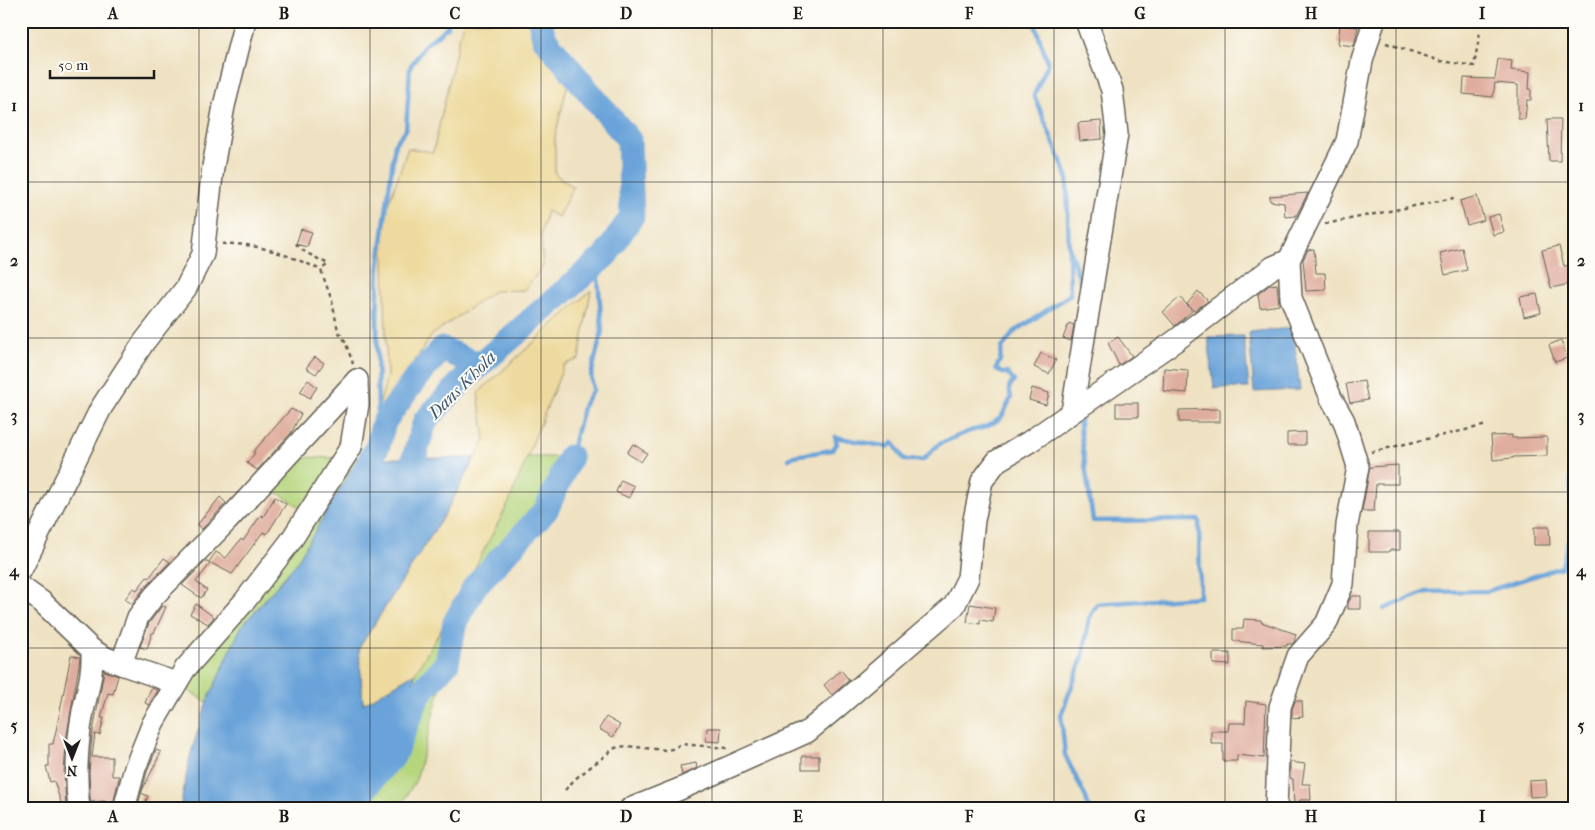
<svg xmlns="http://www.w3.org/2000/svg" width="1595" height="830" viewBox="0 0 1595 830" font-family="'IM FELL French Canon',serif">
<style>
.green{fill:#b6d67e;stroke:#69794d}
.sand{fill:#eeda9e;stroke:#857b5d}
.water{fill:#69a3d9;stroke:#42607a}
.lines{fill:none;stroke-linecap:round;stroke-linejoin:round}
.stream{stroke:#69a3d9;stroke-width:4.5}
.river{stroke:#69a3d9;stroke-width:25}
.building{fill:#dfad9e}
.minor-casing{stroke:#666156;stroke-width:24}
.path{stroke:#666156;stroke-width:2.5;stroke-dasharray:4 4;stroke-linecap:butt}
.minor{stroke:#fff;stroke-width:21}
.grid{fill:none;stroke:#1c1c1c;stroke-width:1;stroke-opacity:0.55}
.labels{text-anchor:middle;stroke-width:4;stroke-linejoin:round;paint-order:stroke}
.water-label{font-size:18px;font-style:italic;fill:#3f5971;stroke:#fdfcf7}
.neatline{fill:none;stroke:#1c1c1c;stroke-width:2}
.grid-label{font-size:16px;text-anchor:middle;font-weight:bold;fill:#1c1c1c}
</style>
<rect width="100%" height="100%" fill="#fdfcf7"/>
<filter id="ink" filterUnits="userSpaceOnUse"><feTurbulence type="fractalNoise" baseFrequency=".02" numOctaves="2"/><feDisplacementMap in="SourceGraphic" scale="10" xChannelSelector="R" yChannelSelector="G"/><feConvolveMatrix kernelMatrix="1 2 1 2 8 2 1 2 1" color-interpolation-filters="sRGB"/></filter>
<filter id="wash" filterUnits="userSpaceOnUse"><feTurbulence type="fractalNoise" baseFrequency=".0096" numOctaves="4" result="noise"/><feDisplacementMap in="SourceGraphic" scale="20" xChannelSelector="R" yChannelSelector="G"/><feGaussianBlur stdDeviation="1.12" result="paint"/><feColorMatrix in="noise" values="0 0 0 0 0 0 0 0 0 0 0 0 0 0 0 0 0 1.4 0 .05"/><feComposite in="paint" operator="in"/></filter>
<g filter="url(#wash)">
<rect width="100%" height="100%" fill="#efe2c2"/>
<!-- green -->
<g class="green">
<path d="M280,457L358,458L295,565L241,627L207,702L176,683L309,513L260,481Z"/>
<path d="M527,457H570L546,510L475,586L455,622L447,663L416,780L399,809H367L388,760L411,696L415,673L452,611L509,502Z"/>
</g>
<!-- sand -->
<g class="sand">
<path d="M463,21H535L542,42L570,75L555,136V174L573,187L558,217L547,211L541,233L543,267L524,290L494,291L432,335L376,419L387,376L383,220L408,148L433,152Z"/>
<path d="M591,290L579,359L564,365L509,502L452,611L415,673L363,705L359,648L445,514L485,439L478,393Z"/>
</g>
<!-- water -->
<g class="water">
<path d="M1293,328L1300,390L1254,392L1249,332Z"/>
<path d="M1244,336L1249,388H1214L1208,337Z"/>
<path d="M358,458H475L445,514L359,648L363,704L415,673C406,720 386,765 367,809H180L190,756L207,702L241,627L295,565Z"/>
</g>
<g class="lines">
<!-- stream -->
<g class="stream">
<path d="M1069,248L1083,289"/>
<path d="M1080,415V429L1093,521L1199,520L1200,597L1097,604L1089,619L1083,656L1061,715L1065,755L1086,798L1089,809"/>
<path d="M378,445L377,317L379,265L395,143L406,130L410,67L425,45L447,27L448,21"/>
<path d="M570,457L584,404L593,390L591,375L602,331L597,264"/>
<path d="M789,459L794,456L832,450L837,444L835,437L888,447L893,442L904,460H923L939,444L970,431L986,427L1001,418L1011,398L1009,387L1014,381L1007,373H1002L996,369L1000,360L1002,348L1014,332L1070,295L1067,176L1034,95L1048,64L1034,21"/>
<path d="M1384,609L1426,592L1488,591L1562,567L1571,530V477L1574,455"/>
</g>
<!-- river -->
<g class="river">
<path d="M356,488L378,445L384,422L416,378L442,349L480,365"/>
<path d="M404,491L425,421L465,378L606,255L632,216L629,140L544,38L540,21"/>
<path d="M349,809L388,760L393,757L419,694L447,663L455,622L475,586L546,510L570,457"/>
</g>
</g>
<g id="blocks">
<!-- building -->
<g class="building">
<path d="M1340,25L1358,27L1354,46L1338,44Z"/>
<path d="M1498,59L1512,61L1511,70L1530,72L1529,89H1531V100H1527L1525,119H1518V85L1495,83L1493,97L1463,94L1464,78L1495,79Z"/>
<path d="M1547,119H1561L1560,161H1549Z"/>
<path d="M1101,121L1102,139L1080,141L1078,123Z"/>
<path d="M1308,193L1296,216L1285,217L1284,203L1270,201V196Z"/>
<path d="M1477,196L1484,220L1467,225L1460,201Z"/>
<path d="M1499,214L1504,232L1493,235L1488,217Z"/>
<path d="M301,229L312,232L307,247L296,244Z"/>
<path d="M1559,246L1564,266L1574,265V283L1551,288L1542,250Z"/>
<path d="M1462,248L1467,270L1445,275L1440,253Z"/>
<path d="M1314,249L1316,273H1325L1326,290L1306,291L1303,260L1308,250Z"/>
<path d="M1277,284L1279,305L1260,308L1258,294L1270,285Z"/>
<path d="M1198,291L1208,301L1194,311L1187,304Z"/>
<path d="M1537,294L1541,313L1524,317L1520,297Z"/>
<path d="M1180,297L1192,311L1175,326L1163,312Z"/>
<path d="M1069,323L1074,325L1071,341L1063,338Z"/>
<path d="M1118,337L1132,356L1119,365L1108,343Z"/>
<path d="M1561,340L1567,358L1555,362L1549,345Z"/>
<path d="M1041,353L1056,360L1049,374L1034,367Z"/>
<path d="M315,357L324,363L316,374L306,368Z"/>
<path d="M1164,368L1188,370L1187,393L1163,391Z"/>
<path d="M308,380L317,387L310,398L300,392Z"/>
<path d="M1364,381L1368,400L1350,403L1346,384Z"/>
<path d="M1032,388L1049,393L1046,405L1029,400Z"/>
<rect x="1116" y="403" width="22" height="14"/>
<path d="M291,409L301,414L291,433L257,470L247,463L255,453L253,452Z"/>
<path d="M1220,409V422H1179V410Z"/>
<path d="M1305,432V445H1287V433Z"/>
<path d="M1512,435V438L1547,437V456L1513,457V458L1493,460L1491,436Z"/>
<path d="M633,444L647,453L641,462L627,453Z"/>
<path d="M1398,465V484H1376L1374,511H1362L1370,467Z"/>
<path d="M621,480L634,486L629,498L616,492Z"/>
<path d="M220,497L226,503L202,529L197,525Z"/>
<path d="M275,497L286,504L267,534L263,532L232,574L209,562L216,552L226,558L241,539L243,541L261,515L263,517Z"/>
<path d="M1534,527H1549L1550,545H1534Z"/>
<path d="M1369,532H1400V550H1389V552H1369Z"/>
<path d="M164,558L170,562L145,587L132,604L125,599L133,588L137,590L147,577L149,578Z"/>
<path d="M206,561L210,564L196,582L207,590L201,598L182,585Z"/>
<path d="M1352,596H1361V609H1348V603Z"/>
<path d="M196,604L214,617L208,624L190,614Z"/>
<path d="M970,604L995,608L993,622L980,620V624L967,622Z"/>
<path d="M162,606L166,607L154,633H152L147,649L140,647L149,623Z"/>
<path d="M1244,619L1261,620V622L1296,634L1294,642L1292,644H1287V646L1263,647V644L1233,641V629H1243Z"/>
<path d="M1213,653H1230V665L1213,664Z"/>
<path d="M71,655L80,657L79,665L67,734L64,772L66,809H63L54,781L50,782L46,766H49V744H53L57,726Z"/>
<path d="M841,670L849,680L832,695L824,685Z"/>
<path d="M104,671L118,676L113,694L108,693L101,718H104L100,735L95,734L92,757H112V776H119V778L112,809H105V801L91,802L90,796L89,772L92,737Z"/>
<path d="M151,688L158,690L149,705L145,703Z"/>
<path d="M1246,701L1266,704L1264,758L1237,755V761H1223V744H1211V731H1228L1229,723H1245Z"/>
<path d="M1295,701H1302L1303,717L1292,718V709Z"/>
<path d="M606,717L620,725L613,737L599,729Z"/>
<path d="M707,728H721L720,742L706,741Z"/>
<path d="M156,750L161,752L141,793L148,796L143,809H137L147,772Z"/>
<rect x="802" y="756" width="17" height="13"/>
<path d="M1290,762L1305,764L1302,784H1310L1311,800H1300L1299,805H1294L1293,779L1290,778Z"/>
<path d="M696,763L697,768L682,775L680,766Z"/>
<path d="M1546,780L1547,796L1530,797L1529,781Z"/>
</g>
</g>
</g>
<g filter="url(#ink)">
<use href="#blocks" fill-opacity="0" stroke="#666156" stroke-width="1"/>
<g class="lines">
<defs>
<g id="minor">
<path d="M1072,412L1117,134L1112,90L1086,21"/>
<path d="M21,570L101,408L144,342L186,288L203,254L213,167L224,106L245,21"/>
<path d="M21,587L42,602L92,650C93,674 88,688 83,711C77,743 75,777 79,809"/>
<path d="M92,650L106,658L121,664L138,617L154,596L227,521L357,380"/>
<path d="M121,664L176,683"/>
<path d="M124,809L135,768L153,723L185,669L244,602L290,542L351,447L358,404L357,380"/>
<path d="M630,809L680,789L807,732L837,707L954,606L968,578L974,520L982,481L997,461L1029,442L1175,341L1273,267L1289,260L1347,141L1362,61L1374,21"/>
<path d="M1276,809L1280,707L1298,656L1326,624L1343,584L1347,525L1358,467L1344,421L1331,398L1291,298L1289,260"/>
</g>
</defs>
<!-- minor casing -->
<use href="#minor" class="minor-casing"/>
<!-- path -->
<g class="path">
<path d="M1573,21L1574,26"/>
<path d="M1386,43L1440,61L1474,66L1480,32"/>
<path d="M1325,224L1454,198"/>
<path d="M222,244C256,242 291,256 321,270L332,301L338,331L345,341L353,364"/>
<path d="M296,244L305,252L328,264L321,270"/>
<path d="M1371,452L1487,425"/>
<path d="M565,790L575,779L615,748L626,746L665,750L672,749L681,744L727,748"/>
</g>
<!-- minor -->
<use href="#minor" class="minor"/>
</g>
</g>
<!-- grid -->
<path class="grid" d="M199,21V809M370,21V809M541,21V809M712,21V809M883,21V809M1054,21V809M1225,21V809M1396,21V809M21,182H1574M21,338H1574M21,492H1574M21,648H1574"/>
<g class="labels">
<!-- water labels -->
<g class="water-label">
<text transform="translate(462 385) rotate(-45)" y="6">Dans Khola</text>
</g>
</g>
<!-- margin -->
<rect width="1595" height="830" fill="none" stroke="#fdfcf7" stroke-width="55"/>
<!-- north arrow -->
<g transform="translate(72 758) rotate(180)" stroke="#fdfcf7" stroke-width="4" paint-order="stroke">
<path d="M0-4L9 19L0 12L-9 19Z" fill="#1c1c1c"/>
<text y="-8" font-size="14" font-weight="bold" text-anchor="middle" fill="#1c1c1c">N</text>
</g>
<!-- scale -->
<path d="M50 70v8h104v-8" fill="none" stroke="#1c1c1c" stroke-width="2.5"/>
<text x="58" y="70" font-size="15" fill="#1c1c1c" stroke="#fdfcf7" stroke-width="4" paint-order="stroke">50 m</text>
<rect x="28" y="28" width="1540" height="774" class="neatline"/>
<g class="grid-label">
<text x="113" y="19">A</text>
<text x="284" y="19">B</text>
<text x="455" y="19">C</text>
<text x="626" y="19">D</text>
<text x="798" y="19">E</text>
<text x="969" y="19">F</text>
<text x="1140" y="19">G</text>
<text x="1311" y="19">H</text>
<text x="1482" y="19">I</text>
<text x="14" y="111">1</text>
<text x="1581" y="111">1</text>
<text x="14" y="266">2</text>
<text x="1581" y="266">2</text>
<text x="14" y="421">3</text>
<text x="1581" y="421">3</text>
<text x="14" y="576">4</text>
<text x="1581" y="576">4</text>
<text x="14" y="731">5</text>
<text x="1581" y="731">5</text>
<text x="113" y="822">A</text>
<text x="284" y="822">B</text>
<text x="455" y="822">C</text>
<text x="626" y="822">D</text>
<text x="798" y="822">E</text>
<text x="969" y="822">F</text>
<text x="1140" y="822">G</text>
<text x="1311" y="822">H</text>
<text x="1482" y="822">I</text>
</g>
</svg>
